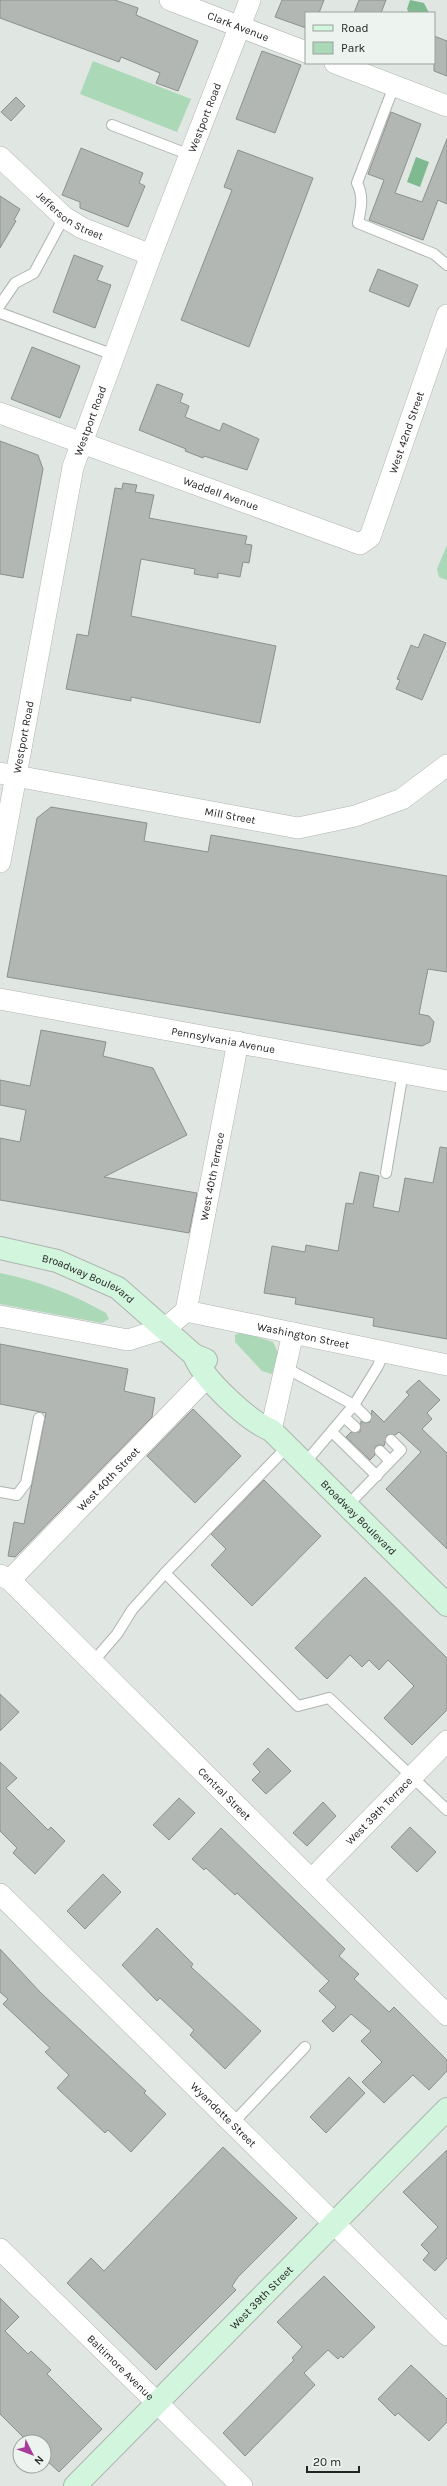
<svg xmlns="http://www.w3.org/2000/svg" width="447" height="2486" viewBox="0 0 447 2486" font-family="Karla,sans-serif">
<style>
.green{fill:#abd8b7}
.water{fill:#7eb98f}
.building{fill:#b2b7b3;stroke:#8b918c}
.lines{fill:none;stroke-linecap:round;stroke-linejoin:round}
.service-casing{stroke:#aeb4b0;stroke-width:12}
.minor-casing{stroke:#aeb4b0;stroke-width:22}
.secondary-casing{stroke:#aeb4b0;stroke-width:24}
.service{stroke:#fff;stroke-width:10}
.minor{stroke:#fff;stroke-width:21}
.secondary{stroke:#d2f5de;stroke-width:22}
.labels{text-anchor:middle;stroke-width:3.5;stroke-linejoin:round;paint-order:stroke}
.street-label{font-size:11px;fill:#232523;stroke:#edf3ee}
</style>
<rect width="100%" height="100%" fill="#e0e6e1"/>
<!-- green -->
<g class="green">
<path d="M93,61L191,99L177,132L80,94Z"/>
<path d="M447,545V580L439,577L437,569Z"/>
<path d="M0,1273C39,1281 72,1294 106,1313L109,1319L102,1323L0,1304Z"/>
<path d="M241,1332L273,1342L278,1353L272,1374L262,1371L235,1342V1335Z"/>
</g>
<!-- water -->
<g class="water">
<path d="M410,0L424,3L429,13H409L407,9Z"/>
<path d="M416,157L429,162L420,187L407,182Z"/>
</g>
<!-- building -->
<g class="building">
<path d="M0,0H115L138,8L136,15L198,41L178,91L156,83L160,73L121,57L119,62L0,18Z"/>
<path d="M282,0H324L319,13H306V28L275,17Z"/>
<path d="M359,0H386L381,13H354Z"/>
<path d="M434,36L447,41V76L434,71Z"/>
<path d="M262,51L301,65L275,133L236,119Z"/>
<path d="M16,97L25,106L11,121L1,112Z"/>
<path d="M391,112L421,124L395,193L422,202L447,139V204L438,200L423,240L369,220L384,180L368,174Z"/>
<path d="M81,148L143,173L139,183L145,186L128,227L80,208V202L62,195Z"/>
<path d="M238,150L313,178L249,347L181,320L232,190L224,187Z"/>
<path d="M0,196L20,209L14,220L16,221L0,248Z"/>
<path d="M74,255L103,266L97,280L111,285L95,328L53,312Z"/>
<path d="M378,269L418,285L409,307L369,291Z"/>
<path d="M32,347L80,366L60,418L11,399Z"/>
<path d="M157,384L183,394L180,402L189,406L185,417L220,431L223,423L259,439L247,470L204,456L203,458L185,451L186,449L139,430Z"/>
<path d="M0,441L38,455L43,469L23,578L0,574Z"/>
<path d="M123,483L137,485L135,492L154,495L149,518L247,536L245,544L252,545L249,563L243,562L240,577L218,573V578L194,574L195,569L141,559L131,616L276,646L260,723L131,697V701L66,689L77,634L88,636L115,488L122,489Z"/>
<path d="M424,634L446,643L422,700L396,689L400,680L397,679L411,645L418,648Z"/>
<path d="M51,807L147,823L144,841L208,852L211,835L447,876V972L428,969L419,1014L429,1016L434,1022L430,1042L422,1046L7,977L37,818Z"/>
<path d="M41,1030L106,1042L103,1056L153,1068L187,1135L104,1177L197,1193L189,1233L0,1200V1138L20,1142L26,1110L0,1105V1080L30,1086Z"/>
<path d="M440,1147L447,1148V1339L373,1326L374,1318L295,1304L296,1298L264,1293L272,1246L305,1252L306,1245L338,1251L346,1203L353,1204L360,1172L379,1176L373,1207L399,1212L405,1178L433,1183Z"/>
<path d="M0,1344L128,1369L124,1391L155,1398L152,1417L15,1557L8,1556L14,1522L24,1524L46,1413L0,1404Z"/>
<path d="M419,1380L440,1400L427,1413L432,1419L422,1429L447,1453V1549L386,1489L421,1452L399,1432L395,1435H387L384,1446L379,1445L375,1447V1455L370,1460L346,1437L351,1432H360L361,1421L365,1423L370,1422L372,1410L384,1422L409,1395L406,1392Z"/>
<path d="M193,1409L241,1456L195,1503L147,1456Z"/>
<path d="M264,1480L321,1536L252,1606L211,1565L226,1549L211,1534Z"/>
<path d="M365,1577L447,1658V1710L412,1745L384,1718L414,1686L388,1660L379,1670L369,1660L362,1667L350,1655L327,1679L295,1648Z"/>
<path d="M0,1694L19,1712L0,1731Z"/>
<path d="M268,1748L291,1771L266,1794L252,1780L260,1772L253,1764Z"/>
<path d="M0,1762L17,1778L6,1788L48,1830L51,1827L65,1841L35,1874L13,1853L17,1848L0,1831Z"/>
<path d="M179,1798L195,1813L169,1840L153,1825Z"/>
<path d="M323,1802L336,1816L307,1846L293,1833Z"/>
<path d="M410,1827L436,1852L417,1872L391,1847Z"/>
<path d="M221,1828L345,1949L339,1956L359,1974L354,1979L389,2012L394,2007L447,2060V2071L429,2090L413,2075L384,2103L362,2082L382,2062L361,2041L371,2031L351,2014L333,2032L322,2021L336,2007L319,1991L329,1981L237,1893L235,1895L206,1868L204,1870L192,1859Z"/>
<path d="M103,1874L121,1892L85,1929L67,1911Z"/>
<path d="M157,1928L193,1964L191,1967L261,2031L225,2069L190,2035L194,2030L160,1998L157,2001L122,1965Z"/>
<path d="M0,1949L41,1993L146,2091L144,2093L166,2114L131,2152L108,2130L105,2133L57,2088L69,2075L45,2052L50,2048L3,2004L8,1999L0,1992Z"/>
<path d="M349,2077L365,2093L326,2133L310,2117Z"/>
<path d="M223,2147L297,2218L238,2277L232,2286L236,2290L156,2370L67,2283L91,2258L104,2271Z"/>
<path d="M447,2150V2258L435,2271L423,2260L429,2253L421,2245L438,2227L403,2192Z"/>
<path d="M324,2276L375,2327L343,2358L341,2356L338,2359L328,2350L304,2373L315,2385L245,2456L223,2433L294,2360L292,2358L302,2347L277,2322Z"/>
<path d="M0,2298L19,2317L5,2331L28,2354L31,2351L51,2370L47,2374L102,2429L59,2472L44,2458V2442H28L0,2414Z"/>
<path d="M411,2365L447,2399V2422L429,2441L398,2413L395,2416L378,2399Z"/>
</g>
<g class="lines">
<defs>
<g id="service">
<path d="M394,86L357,183C364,197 361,208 358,223L434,254L447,265"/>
<path d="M112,125L190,155"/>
<path d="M0,305L15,283L34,273L64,217"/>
<path d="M0,313L114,355"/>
<path d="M386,1173L403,1072"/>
<path d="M286,1368L354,1405L378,1366L384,1352"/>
<path d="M344,1417L355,1427"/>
<path d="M332,1432L377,1476"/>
<path d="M380,1451L390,1461"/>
<path d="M304,1464L354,1405L366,1417"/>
<path d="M0,1492L17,1495L26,1483L39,1418"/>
<path d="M347,1506L401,1450L391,1440"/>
<path d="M165,1573L298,1706L329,1698L447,1810"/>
<path d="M92,1663L117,1634L132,1610L165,1573L287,1447"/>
<path d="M232,2124L305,2047"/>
</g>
<g id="minor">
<path id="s1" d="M170,0L306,52"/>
<path d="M335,63L447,106"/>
<path id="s2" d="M0,157L64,217L82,228L151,255"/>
<path id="s3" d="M0,413L360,544L370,537L447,315"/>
<path id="s4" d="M0,773L298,828L355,816L402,799L447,765"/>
<path id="s5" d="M0,862L73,467L151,255L250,0"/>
<path id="s6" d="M0,999L447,1081"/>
<path id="s7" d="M186,1311L238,1042"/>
<path id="s8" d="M0,1316L128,1340L166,1328L186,1311L447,1365"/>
<path d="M271,1430L293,1333"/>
<path id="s9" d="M0,1575L10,1580L447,2015"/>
<path id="s10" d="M10,1580L207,1377"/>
<path id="s11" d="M311,1880L447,1741"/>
<path id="s12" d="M0,1894L447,2335"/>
<path id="s13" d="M0,2249L242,2486"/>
</g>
<g id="secondary">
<path id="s14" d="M0,1248L57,1261L118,1288L194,1355L206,1360"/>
<path id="s15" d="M194,1355C202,1378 248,1421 271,1430L447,1605"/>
<path id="s16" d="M75,2486L447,2109"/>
</g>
</defs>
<!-- service casing -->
<use href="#service" class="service-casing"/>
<!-- minor casing -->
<use href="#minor" class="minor-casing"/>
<!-- secondary casing -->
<use href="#secondary" class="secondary-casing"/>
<!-- service -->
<use href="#service" class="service"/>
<!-- minor -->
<use href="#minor" class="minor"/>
<!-- secondary -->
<use href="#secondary" class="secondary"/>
</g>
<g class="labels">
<!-- street labels -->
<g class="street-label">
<text dy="4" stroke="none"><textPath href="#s1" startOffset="73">Clark Avenue</textPath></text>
<text dy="4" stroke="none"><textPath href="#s5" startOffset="775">Westport Road</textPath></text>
<text dy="4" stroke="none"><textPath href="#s2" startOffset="92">Jefferson Street</textPath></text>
<text dy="4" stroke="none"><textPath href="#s5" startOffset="451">Westport Road</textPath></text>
<text dy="4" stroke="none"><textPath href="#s3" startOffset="506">West 42nd Street</textPath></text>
<text dy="4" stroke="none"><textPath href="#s3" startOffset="235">Waddell Avenue</textPath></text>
<text dy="4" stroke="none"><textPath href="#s5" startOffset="127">Westport Road</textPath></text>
<text dy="4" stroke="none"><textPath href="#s4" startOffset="234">Mill Street</textPath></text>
<text dy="4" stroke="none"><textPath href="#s6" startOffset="227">Pennsylvania Avenue</textPath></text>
<text dy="4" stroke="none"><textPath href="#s7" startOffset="137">West 40th Terrace</textPath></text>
<text dy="4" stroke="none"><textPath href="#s14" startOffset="94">Broadway Boulevard</textPath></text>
<text dy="4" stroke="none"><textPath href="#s8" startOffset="316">Washington Street</textPath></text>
<text dy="4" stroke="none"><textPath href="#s10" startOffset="141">West 40th Street</textPath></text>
<text dy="4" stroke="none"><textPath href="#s15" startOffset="233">Broadway Boulevard</textPath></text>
<text dy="4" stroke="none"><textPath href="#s9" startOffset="314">Central Street</textPath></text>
<text dy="4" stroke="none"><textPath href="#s11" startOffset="97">West 39th Terrace</textPath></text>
<text dy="4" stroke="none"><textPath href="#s12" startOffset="314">Wyandotte Street</textPath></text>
<text dy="4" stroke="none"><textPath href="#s16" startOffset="265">West 39th Street</textPath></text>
<text dy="4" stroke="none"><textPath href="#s13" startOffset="169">Baltimore Avenue</textPath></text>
</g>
</g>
<!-- legend -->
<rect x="305" y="12" width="130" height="52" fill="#edf3ee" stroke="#9ca19d"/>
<rect x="313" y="25" width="20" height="6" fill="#d2f5de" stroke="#9ca19d"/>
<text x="341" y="32" font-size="12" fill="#232523">Road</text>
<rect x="313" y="42" width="20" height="12" fill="#abd8b7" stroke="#9ca19d"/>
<text x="341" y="52" font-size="12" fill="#232523">Park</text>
<!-- north arrow -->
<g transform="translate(32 2454) rotate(132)"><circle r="19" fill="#edf3ee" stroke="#9ca19d"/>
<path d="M0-3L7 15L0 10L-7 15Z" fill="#a83c9c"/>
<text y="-6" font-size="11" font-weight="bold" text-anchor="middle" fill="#232523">N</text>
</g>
<!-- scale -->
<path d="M307 2466v6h52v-6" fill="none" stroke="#232523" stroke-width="2"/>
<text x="313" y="2466" font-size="12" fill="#232523" stroke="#edf3ee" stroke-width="3" paint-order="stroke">20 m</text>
</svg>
